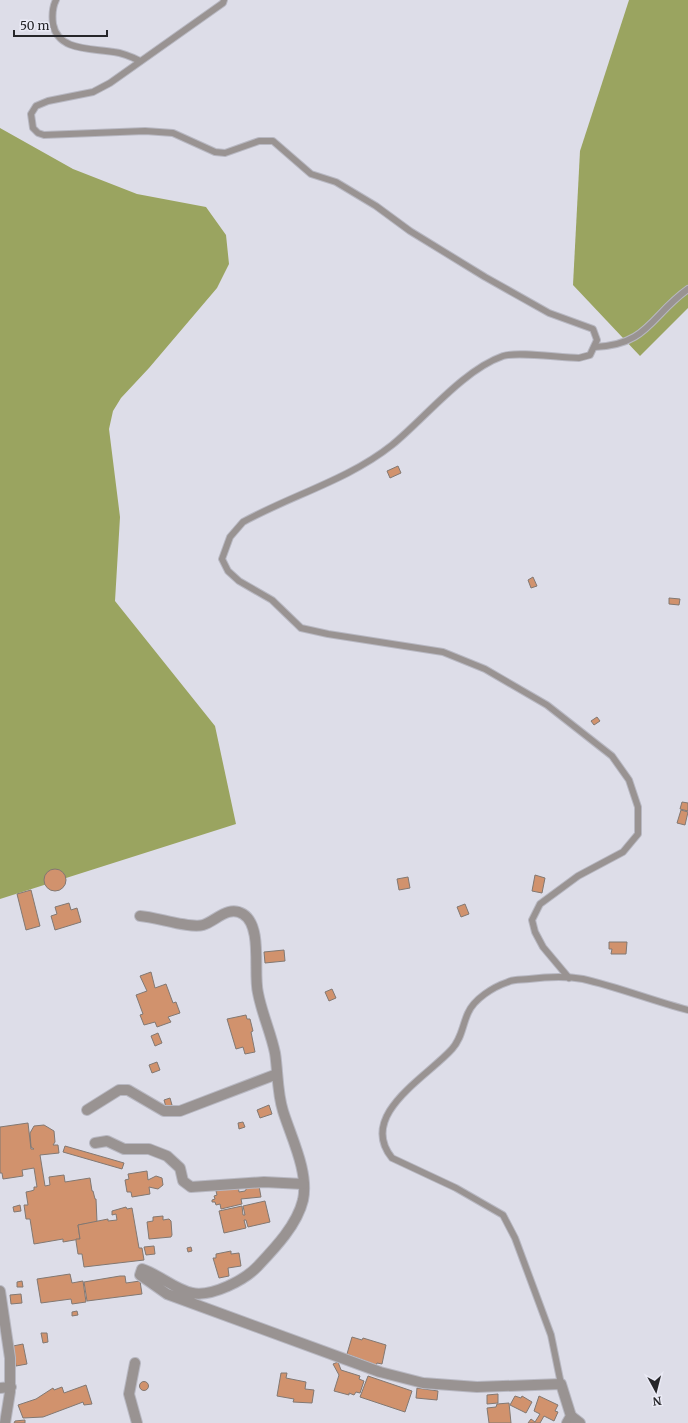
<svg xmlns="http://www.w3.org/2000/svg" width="688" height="1423" viewBox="0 0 688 1423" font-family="Merriweather,serif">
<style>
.forest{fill:#9aa460}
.building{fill:#d1926d;stroke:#827872}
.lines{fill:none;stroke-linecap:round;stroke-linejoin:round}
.service-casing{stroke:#b8b8c2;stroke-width:8}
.minor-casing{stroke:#b8b8c2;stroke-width:12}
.service{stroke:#999392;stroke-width:6}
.minor{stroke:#999392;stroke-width:10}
</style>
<rect width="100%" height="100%" fill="#dddde8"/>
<!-- forest -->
<g class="forest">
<path d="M629,0H688V308L640,356L573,285L580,151Z"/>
<path d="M0,128L73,169L137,194L206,207L226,235L229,264L217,288L149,368L121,398L113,411L109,429L120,517L115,601L215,726L236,824L0,899Z"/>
</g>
<!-- building -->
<g class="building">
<path d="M398,466L401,473L390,478L387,471Z"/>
<path d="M533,577L537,586L531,588L528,580Z"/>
<path d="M669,598L680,599L679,605L669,604Z"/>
<path d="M597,717L600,721L594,725L591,721Z"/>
<path d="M682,802L688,803V811L680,809Z"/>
<path d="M681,810L688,812L685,825L677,823Z"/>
<circle cx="55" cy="880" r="11"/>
<path d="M535,875L545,878L542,893L532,891Z"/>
<path d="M408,877L410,888L399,890L397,879Z"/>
<path d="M31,890L40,926L26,930L17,894Z"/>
<path d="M69,903L71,910L77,908L81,922L55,930L51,916L57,914L55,907Z"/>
<path d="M465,904L469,914L461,917L457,907Z"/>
<path d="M609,942H627L626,954H611L612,949H609Z"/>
<path d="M284,950L285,961L265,963L264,952Z"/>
<path d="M151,972L155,988L166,984L173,1003L176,1002L180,1013L168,1017L171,1022L157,1027L155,1022L144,1025L140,1015L143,1014L136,995L147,991L140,976Z"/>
<path d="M332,989L336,998L329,1001L325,992Z"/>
<path d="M246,1015L247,1019H250L253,1031L251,1032L255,1052L245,1054L243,1047L236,1049L227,1019Z"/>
<path d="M158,1033L162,1043L155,1046L151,1036Z"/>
<path d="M157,1062L160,1070L152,1073L149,1065Z"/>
<path d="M170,1098L172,1105L166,1107L164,1100Z"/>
<path d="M269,1105L272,1114L260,1118L257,1110Z"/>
<path d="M243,1122L245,1127L239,1129L238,1123Z"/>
<path d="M28,1123L31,1149H34L31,1147L30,1133L34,1126L44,1125L54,1131L55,1142L53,1145H58L59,1153L40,1155L45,1186L50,1185L49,1177L64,1175L65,1182L90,1178L92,1191H93L95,1199H96L97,1222L78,1225L80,1239L63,1242V1239L34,1244L30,1219H26L24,1205H28L26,1192L31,1191L34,1190V1187H37L34,1168L22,1170L23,1176L3,1179L2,1173H0V1127Z"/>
<path d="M65,1146L124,1163L122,1169L63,1152Z"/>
<path d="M147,1171L148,1180L156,1176L162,1178L163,1185L158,1189L149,1187L150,1194L132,1197L131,1192H127L125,1180L129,1179L128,1174Z"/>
<path d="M238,1186L239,1192L245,1191L247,1188L259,1186L261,1197L241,1199L242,1204L221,1209L220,1204L216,1205L215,1202H212V1200L215,1199L214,1196L217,1195L216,1191Z"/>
<path d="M265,1201L270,1222L248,1227L246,1220H244L246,1228L224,1233L219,1211L242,1206L243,1215H245L243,1206Z"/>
<path d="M20,1205L21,1211L14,1212L13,1207Z"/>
<path d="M126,1207L127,1209L132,1208L139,1248H142L144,1260L84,1267L82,1254H78L76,1241V1239H80L78,1225L108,1219V1221L117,1220L116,1214L112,1215V1211Z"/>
<path d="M163,1216V1220L169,1219L171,1221L172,1235L171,1237L149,1239L147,1222L153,1221V1217Z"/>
<path d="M154,1246L155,1254L146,1255L144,1247Z"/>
<path d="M191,1247L192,1251L188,1252L187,1248Z"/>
<path d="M231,1251V1254L239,1253L241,1266L228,1268L229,1276L219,1278L213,1258H216V1254Z"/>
<path d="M70,1274L72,1283L83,1281L86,1302L72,1304L71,1299L41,1303L37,1279Z"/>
<path d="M120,1276H125L126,1283L140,1281L142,1294L87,1301L84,1282Z"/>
<path d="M22,1281L23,1287H17V1282Z"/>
<path d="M21,1294L22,1303L11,1304L10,1295Z"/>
<path d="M77,1311L78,1315L72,1316V1312Z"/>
<path d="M41,1333H47L48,1342L43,1343Z"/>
<path d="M352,1337L362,1340L363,1338L386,1345L382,1364L377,1363L376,1365L347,1354Z"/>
<path d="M23,1344L27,1364L16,1366L13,1346Z"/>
<path d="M338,1362L341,1370L360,1376L359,1379L364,1381L360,1393L356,1392L354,1395L349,1393V1395L334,1391L339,1375L333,1364Z"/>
<path d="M281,1373H287L286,1378L306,1382L305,1389L314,1390L312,1403L293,1402L294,1399L277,1396Z"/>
<path d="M368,1376L412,1391L405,1412L360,1397Z"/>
<circle cx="144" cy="1386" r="4.5"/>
<path d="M86,1385L92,1404L84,1405L83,1402L43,1417L23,1418L18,1405L36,1399L53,1388L54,1390L62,1387L64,1393Z"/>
<path d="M417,1388L438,1391L437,1400L416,1398Z"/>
<path d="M498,1394V1403L487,1404V1395Z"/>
<path d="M515,1396L521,1398L522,1396L532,1402L526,1413L510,1405Z"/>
<path d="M539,1396L558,1405L555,1411L558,1412L554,1421L544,1416L540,1423H528L531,1419L535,1422L540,1414L534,1411Z"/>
<path d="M509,1403L511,1423H489L487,1408L496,1407L497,1404Z"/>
<path d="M25,1420V1423H14L15,1421Z"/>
</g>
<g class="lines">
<defs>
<g id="service">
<path d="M56,0C52,8 52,16 53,24C58,52 93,48 114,52C123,53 132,57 140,61"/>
<path d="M224,0L223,3L110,83L93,92L48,101L36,106L31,114L33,128L38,133L44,135L145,131L173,133L215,152L225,153L259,141H273L311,174L336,182L376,206L410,231L485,277L549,313L593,329L597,340L590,355L579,358C560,358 519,351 503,356C463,370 424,419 392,445C348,480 292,495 243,522L230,537L222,559L228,571L239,581L272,600L301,628L328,634L443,652L485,669L547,705L612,756L629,780L638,807V834L623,852L578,876L540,904L532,920L535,932L543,947L569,978"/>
<path d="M595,347C648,345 651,315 688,289"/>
<path d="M561,1384L551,1335L515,1238L503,1215L456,1188L392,1158C357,1115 427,1077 452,1049C462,1038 462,1026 468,1013C474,999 493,987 508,982C514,979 522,980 529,979C546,977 566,976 583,979C618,987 653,1001 688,1010"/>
</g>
<g id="minor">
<path d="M140,916C156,917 190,929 203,925C216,921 228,905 243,914C263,926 253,973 258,993C262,1014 271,1033 275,1053C278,1072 277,1092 283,1111C291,1137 309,1172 303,1200C297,1225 275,1248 258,1266C245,1280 212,1297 192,1293C174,1289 160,1275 142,1269L140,1275L167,1294L380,1372L423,1383L477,1387L561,1384L571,1416L567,1423"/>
<path d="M87,1110L119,1090H128L164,1111H180L277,1074"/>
<path d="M95,1143L107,1141L124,1149H149L167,1156L180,1168L183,1181L191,1187L264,1182L303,1184"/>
<path d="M0,1291L10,1358V1392L5,1423"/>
<path d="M135,1363L129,1394L137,1423"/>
<path d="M0,1388L11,1387"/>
<path d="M571,1416L580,1423"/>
</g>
</defs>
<!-- service casing -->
<use href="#service" class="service-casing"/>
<!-- minor casing -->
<use href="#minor" class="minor-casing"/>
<!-- service -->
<use href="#service" class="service"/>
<!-- minor -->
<use href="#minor" class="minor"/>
</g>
<!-- north arrow -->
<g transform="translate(656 1391) rotate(173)" stroke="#eaeaf5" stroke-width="3" paint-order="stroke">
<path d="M0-3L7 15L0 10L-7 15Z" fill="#26262a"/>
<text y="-6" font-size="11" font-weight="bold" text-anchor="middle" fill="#26262a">N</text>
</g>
<!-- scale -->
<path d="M14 30v6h93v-6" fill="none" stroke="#26262a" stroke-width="2"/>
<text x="20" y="30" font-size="12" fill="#26262a" stroke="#eaeaf5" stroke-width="3" paint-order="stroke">50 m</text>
</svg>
